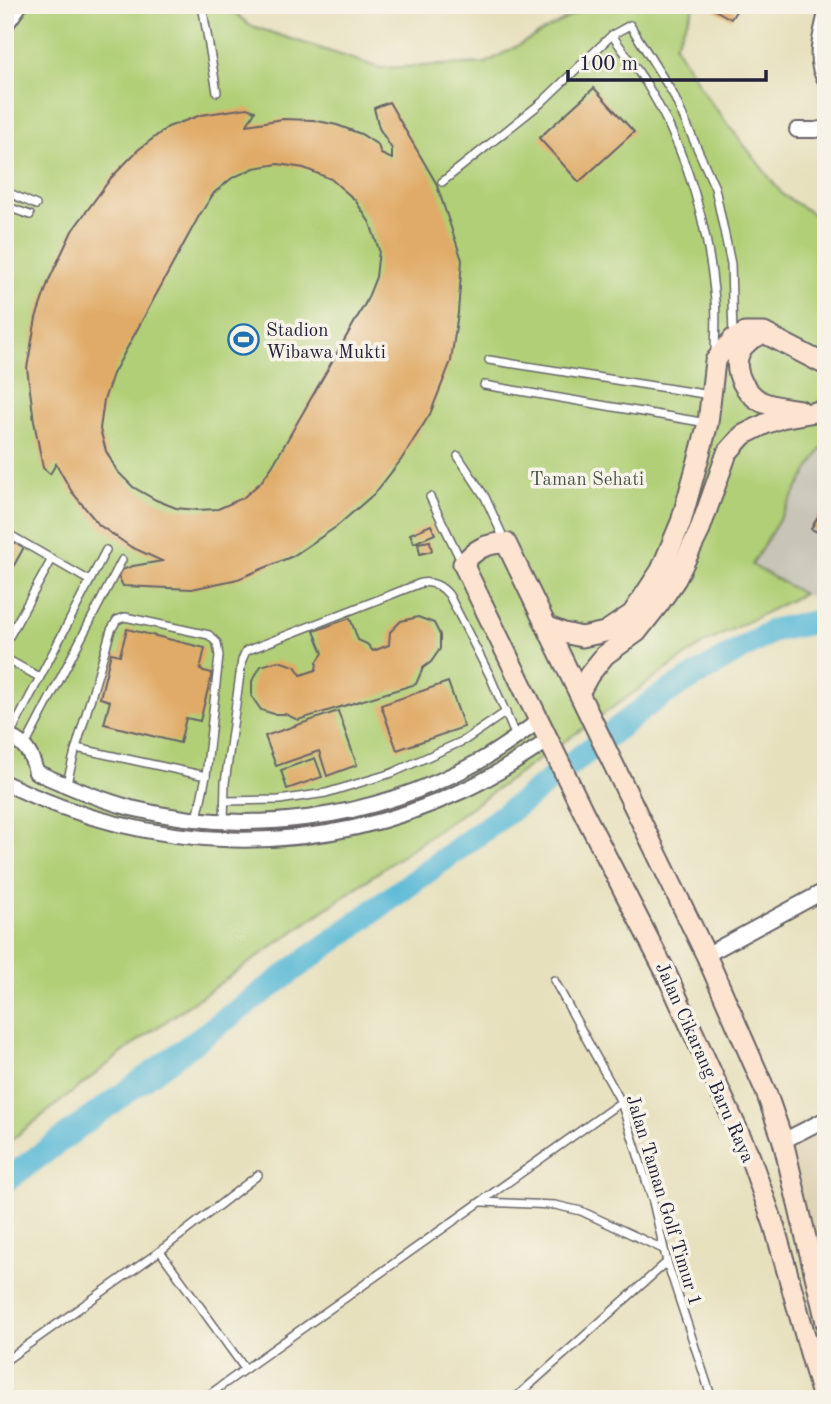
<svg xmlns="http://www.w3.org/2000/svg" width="831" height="1404" viewBox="0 0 831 1404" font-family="'Old Standard TT',serif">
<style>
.built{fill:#dfd3b5}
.industrial{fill:#c8c4b8}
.green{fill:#b0cf76;stroke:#697858;stroke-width:2}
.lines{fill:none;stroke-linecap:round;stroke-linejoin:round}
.river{stroke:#57b8d6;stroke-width:24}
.building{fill:#e0ab68;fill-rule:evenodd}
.service-casing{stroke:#676468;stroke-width:10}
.minor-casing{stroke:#676468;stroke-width:18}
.secondary-casing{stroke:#676468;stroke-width:23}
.service{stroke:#fff;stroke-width:7}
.minor{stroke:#fff;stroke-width:14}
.secondary{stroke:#fde4d0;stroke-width:19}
.labels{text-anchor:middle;stroke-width:7;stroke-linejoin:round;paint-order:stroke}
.poi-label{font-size:19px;fill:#22223b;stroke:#f7f3e8;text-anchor:start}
.park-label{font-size:19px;fill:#4d564d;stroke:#f7f3e8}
.street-label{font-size:19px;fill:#22223b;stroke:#f7f3e8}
</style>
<rect width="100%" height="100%" fill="#f7f3e8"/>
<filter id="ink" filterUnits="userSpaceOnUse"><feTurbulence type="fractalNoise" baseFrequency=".0143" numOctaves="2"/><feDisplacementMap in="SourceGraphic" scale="14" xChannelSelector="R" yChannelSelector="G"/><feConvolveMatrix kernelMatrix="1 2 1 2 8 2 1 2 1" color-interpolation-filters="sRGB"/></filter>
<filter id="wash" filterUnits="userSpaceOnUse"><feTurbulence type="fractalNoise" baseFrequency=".00686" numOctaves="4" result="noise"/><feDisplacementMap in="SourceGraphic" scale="28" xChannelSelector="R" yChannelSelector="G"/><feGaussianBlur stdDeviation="1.57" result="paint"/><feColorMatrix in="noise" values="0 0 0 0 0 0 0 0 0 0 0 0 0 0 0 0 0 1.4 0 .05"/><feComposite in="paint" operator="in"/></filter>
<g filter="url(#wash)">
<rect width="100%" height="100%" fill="#e7e0bd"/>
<!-- built -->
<path class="built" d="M826,1109V1326L774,1136Z"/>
<!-- industrial -->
<path class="industrial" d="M826,441V606L751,565Z"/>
<!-- green -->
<path class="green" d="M5,5H227L249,25L380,68L486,63L591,5H695L675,45L706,96L783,195L826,222V441L752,565L803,594L703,644L135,1043L5,1145Z"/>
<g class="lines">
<!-- river -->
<path class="river" d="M5,1181L519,804L657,698L774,630L815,622L826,627"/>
</g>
<g id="blocks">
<!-- building -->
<g class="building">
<path d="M718,5H726L736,11L731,19L715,10Z"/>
<path d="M594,88L634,132L579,182L539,138Z"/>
<path d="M389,102L436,183L462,260L458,313L451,361L430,414L401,460L375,493L336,527L293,556L238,579L192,589L123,586L116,572L133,566L162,561L131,547L99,525L72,492L56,464L50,474L43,468L34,421L27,368L36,318L49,280L72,231L111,178L138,150L168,127L201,115L247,108L255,111L247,125L283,119L313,120L337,125L361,134L378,145L381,154L392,159V149L379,128L374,108ZM278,164L304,168L331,179L355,200L370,223L379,250L376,277L366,302L273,465L261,482L243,498L218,509L197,510L176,508L156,500L133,487L117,471L106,451L100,429L104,400L113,374L199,216L214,193L232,178L254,168Z"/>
<path d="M826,502V536L811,529Z"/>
<path d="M431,525L435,534L414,543L410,534Z"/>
<path d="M5,537L24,547L5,582Z"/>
<path d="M430,541L432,551L420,554L418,543Z"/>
<path d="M418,617L434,623L440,635V649L431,662L423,668L416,684L298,720L285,714H274L261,710L252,697V681L261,666L278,661L295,666L301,675L316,670L317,662L323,653L314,631L350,618L358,640L367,644L373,651L389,645L390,632L401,621Z"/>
<path d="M127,629L205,648L200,670L212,673L200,721L186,718L180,743L104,724L110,701L100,698L111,653L120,655Z"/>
<path d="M448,682L464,727L397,750L381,705Z"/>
<path d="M338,711L357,765L327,776L319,751L276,766L265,736Z"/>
<path d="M315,758L322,777L287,789L281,770Z"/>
</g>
</g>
</g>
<g filter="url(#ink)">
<use href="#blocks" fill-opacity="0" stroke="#676468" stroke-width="2"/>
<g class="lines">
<defs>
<g id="service">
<path d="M202,5L217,92"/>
<path d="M612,35C623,51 635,66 646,83C686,149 708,223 715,300C717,318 715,336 715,353"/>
<path d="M442,182L541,103L612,35L630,25L673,94L715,188L731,264L733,337"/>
<path d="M5,191L36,205"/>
<path d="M5,206L30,215"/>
<path d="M489,360L710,395"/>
<path d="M484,385L707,423"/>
<path d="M458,456L485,497L505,541"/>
<path d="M430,497L462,563"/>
<path d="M5,532L90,581"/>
<path d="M5,644L52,559"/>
<path d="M5,658L39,677"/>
<path d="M9,737L106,550"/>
<path d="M25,746L122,560"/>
<path d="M76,748L206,776"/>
<path d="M66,786L76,748L111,630L117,620L125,617L209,635L217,643L219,656L206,776L197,819"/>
<path d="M225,801L279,800L326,793L369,780L392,773L465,740L506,712"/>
<path d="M224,822L225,783L242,660L246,651L421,583C432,581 442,586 449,595L490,676L516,737"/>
<path d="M554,980L621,1102L653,1202L667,1262L712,1399"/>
<path d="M482,1202L555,1205L581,1211L663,1249"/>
<path d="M160,1251L245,1369"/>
<path d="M5,1361L160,1251L258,1175"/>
<path d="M203,1399L621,1102"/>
<path d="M514,1399L667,1262"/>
</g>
<g id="minor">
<path d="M826,13C821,35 812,62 826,81"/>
<path d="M5,26L20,5"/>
<path d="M797,130H815L826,128"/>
<path d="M5,736C24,740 32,754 36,772"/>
<path d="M36,772C67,786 98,799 131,808C248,837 372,820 478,762C499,750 520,735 540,720"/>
<path d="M5,783C152,854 313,860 462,791C493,777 521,758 549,740"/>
<path d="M706,955L826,890"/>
<path d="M783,1141L826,1119"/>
</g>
<g id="secondary">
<path d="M758,336C755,338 751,339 748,342C727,359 740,391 762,402C773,407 788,408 800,410"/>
<path d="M546,626L564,633L582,637L605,632L632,614L661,570L681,522L699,457L708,423L715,361L733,339L745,333H764L826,365"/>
<path d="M579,693L589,675L605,655L637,632L659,604L676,579L699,532L727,453L743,435L765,424L781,418L815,412L826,415"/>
<path d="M823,1399L774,1225L750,1157L666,973L584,813L463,564C475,549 486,543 506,543L706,955L766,1092L783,1141L826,1322"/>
</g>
</defs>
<!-- service casing -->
<use href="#service" class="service-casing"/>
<!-- minor casing -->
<use href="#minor" class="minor-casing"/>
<!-- secondary casing -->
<use href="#secondary" class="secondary-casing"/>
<!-- service -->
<use href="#service" class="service"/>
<!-- minor -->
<use href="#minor" class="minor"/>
<!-- secondary -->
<use href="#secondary" class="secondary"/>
</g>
</g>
<!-- icons -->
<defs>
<symbol id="stadium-ring" viewBox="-11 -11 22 22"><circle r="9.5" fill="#f7f3e8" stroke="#1f6fb2" stroke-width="1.5"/><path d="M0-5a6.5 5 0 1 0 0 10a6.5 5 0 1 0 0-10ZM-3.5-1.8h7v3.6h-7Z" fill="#1f6fb2"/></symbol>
</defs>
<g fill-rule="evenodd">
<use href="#stadium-ring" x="226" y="322" width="35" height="35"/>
</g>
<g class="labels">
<!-- poi labels -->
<g class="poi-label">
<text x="266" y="336">Stadion<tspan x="266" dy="22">Wibawa Mukti</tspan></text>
</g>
<!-- park labels -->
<g class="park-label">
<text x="587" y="485">Taman Sehati</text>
</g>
<!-- street labels -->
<g class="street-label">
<text transform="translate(706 1062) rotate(66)" y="7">Jalan Cikarang Baru Raya</text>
<text transform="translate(665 1200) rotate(73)" y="7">Jalan Taman Golf Timur 1</text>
</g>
</g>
<!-- margin -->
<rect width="831" height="1404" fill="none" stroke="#f7f3e8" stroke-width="28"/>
<!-- scale -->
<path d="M568 70v10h198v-10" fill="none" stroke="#22223b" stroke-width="3.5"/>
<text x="579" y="70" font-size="21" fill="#22223b" stroke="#f7f3e8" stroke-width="5" paint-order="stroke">100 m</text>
</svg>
